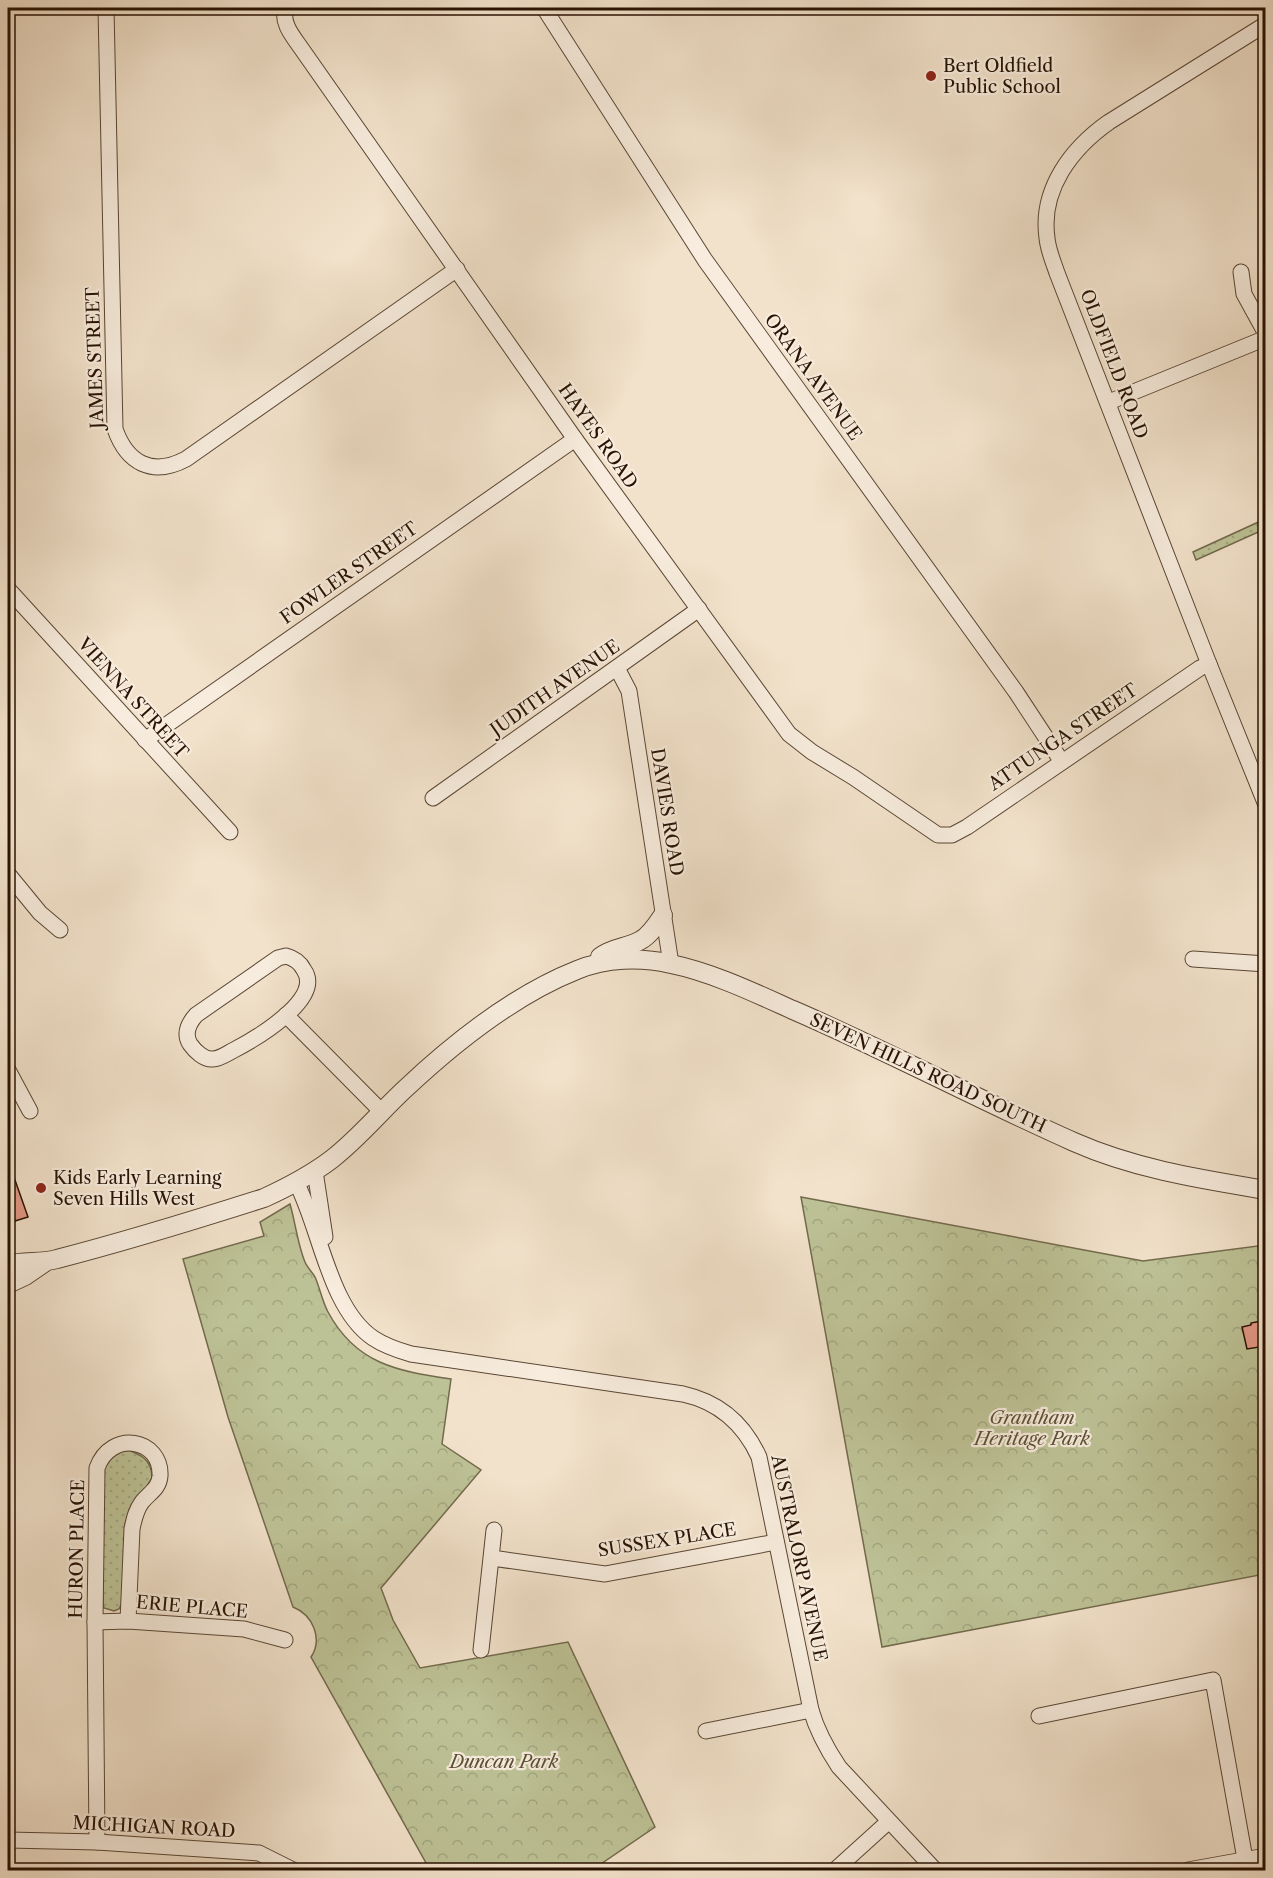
<svg xmlns="http://www.w3.org/2000/svg" width="1273" height="1878" viewBox="0 0 1273 1878" font-family="'Libre Caslon Text',serif">
<style>
.grass{fill:url(#grass-dots);stroke:#726a4c;stroke-width:1.5}
.park{fill:url(#park-crowns);stroke:#726a4c;stroke-width:1.5}
.building{fill:#e49986;stroke:#281202;stroke-width:1.5}
.lines{fill:none;stroke-linecap:round;stroke-linejoin:round}
.minor-casing{stroke:#5a4634;stroke-width:17}
.tertiary-casing{stroke:#5a4634;stroke-width:20}
.minor{stroke:#f7ecdd;stroke-width:15}
.tertiary{stroke:#f7ecdd;stroke-width:18}
.poi-dot{fill:#8f2418;stroke:#f7ecdd;stroke-width:2}
.labels{text-anchor:middle;stroke-width:4.5;stroke-linejoin:round;paint-order:stroke}
.poi-label{font-size:18px;fill:#281202;stroke:#f7ecdd;text-anchor:start}
.street-label{font-size:18px;fill:#281202;stroke:#f7ecdd}
.park-label{font-size:18px;font-style:italic;fill:#5c5036;stroke:#f7ecdd}
</style>
<defs>
<pattern id="grass-dots" width="8" height="8" patternUnits="userSpaceOnUse" patternTransform="scale(1.5)"><rect width="8" height="8" fill="#bdc296"/><path d="M2 2h.1M6 6h.1" fill="none" stroke="#a2a680" stroke-width="1.8" stroke-linecap="round"/></pattern>
<pattern id="park-crowns" width="20" height="18" patternUnits="userSpaceOnUse" patternTransform="scale(1.5)"><rect width="20" height="18" fill="#bdc296"/><path d="M2 6a3 3 0 1 1 6 0M12 15a3 3 0 1 1 6 0" fill="none" stroke="#a2a680"/></pattern>
</defs>
<rect width="100%" height="100%" fill="#f2e2cb"/>
<filter id="stains"><feTurbulence type="fractalNoise" baseFrequency=".00333" numOctaves="4"/><feColorMatrix values="0 0 0 0 .2 0 0 0 0 .09 0 0 0 0 .02 0 0 0 .5 -.17"/></filter>
<radialGradient id="worn" r=".72"><stop offset=".6" stop-color="#630" stop-opacity="0"/><stop offset="1" stop-color="#630" stop-opacity=".3"/></radialGradient>
<!-- grass -->
<g class="grass">
<path d="M1265,519V529L1196,560L1193,552Z"/>
<path d="M125,1449C140,1454 152,1459 152,1478L130,1513L125,1524L122,1603L119,1609L114,1611L104,1608L103,1605L102,1473L106,1461Z"/>
</g>
<!-- park -->
<g class="park">
<path d="M801,1197L1143,1261L1265,1245V1574L882,1647Z"/>
<path d="M290,1204C295,1221 298,1246 305,1262C307,1267 312,1272 315,1277C320,1288 322,1301 328,1312C356,1364 397,1371 451,1379L442,1444L481,1470L381,1588L393,1620L420,1668L568,1642L655,1827L592,1870H430L311,1657C323,1639 313,1615 293,1607L228,1417L183,1259L264,1236L260,1222Z"/>
</g>
<!-- building -->
<g class="building">
<path d="M8,1163H9L28,1217L15,1221L13,1214L8,1215Z"/>
<path d="M1266,1320V1350L1260,1351L1259,1347L1247,1349L1242,1327L1251,1325V1323Z"/>
</g>
<g class="lines">
<defs>
<g id="minor">
<path d="M106,8L115,429C127,463 152,477 186,459L457,269"/>
<path d="M285,8C282,24 292,35 301,48L575,439L789,734L812,752L853,777L938,835H952L967,827L1200,668L1209,664"/>
<path d="M544,8L705,260L1016,692L1062,762"/>
<path d="M1266,24L1109,122C1072,148 1040,189 1047,238C1048,250 1053,261 1057,273L1209,664L1266,805"/>
<path d="M1241,272L1244,294L1266,334"/>
<path d="M1109,402L1266,338"/>
<path d="M8,589L230,832"/>
<path d="M617,668L629,691L671,964"/>
<path d="M145,740L575,439"/>
<path d="M433,798L699,609"/>
<path d="M8,874L40,913L60,930"/>
<path d="M286,956C294,958 300,962 304,970C324,999 255,1039 234,1050C228,1053 220,1059 213,1059C204,1060 195,1051 190,1044C184,1034 188,1024 196,1015L278,958Z"/>
<path d="M1193,959L1266,964"/>
<path d="M286,1015L382,1112"/>
<path d="M8,1070L30,1111"/>
<path d="M315,1171L325,1237"/>
<path d="M296,1182C320,1227 329,1308 373,1338C385,1346 397,1350 411,1354L683,1394C719,1402 744,1424 759,1457L811,1710C817,1731 827,1749 839,1767L935,1870"/>
<path d="M492,1558L605,1574L776,1542"/>
<path d="M95,1622L128,1621L244,1629L285,1640"/>
<path d="M481,1650L494,1530"/>
<path d="M1039,1716L1213,1680L1245,1859"/>
<path d="M706,1731L811,1710"/>
<path d="M8,1840L97,1842L259,1853L293,1870"/>
<path d="M97,1842L95,1622L97,1468C111,1429 162,1439 160,1476C159,1489 149,1493 142,1502C136,1510 134,1519 132,1529L128,1621"/>
<path d="M835,1870L888,1822"/>
<path d="M1188,1870L1266,1856"/>
</g>
<g id="tertiary">
<path d="M600,957C612,947 628,948 641,940C650,935 657,924 663,915"/>
<path d="M8,1265C24,1260 40,1264 57,1259C127,1241 195,1220 264,1198C288,1187 311,1175 332,1159C359,1138 381,1111 406,1088C455,1042 514,995 577,970C606,958 640,957 671,964C711,972 755,993 793,1010C888,1051 979,1100 1074,1142C1135,1169 1200,1179 1266,1190"/>
<path d="M8,1284L25,1276L44,1263"/>
</g>
</defs>
<!-- minor casing -->
<use href="#minor" class="minor-casing"/>
<!-- tertiary casing -->
<use href="#tertiary" class="tertiary-casing"/>
<!-- minor -->
<use href="#minor" class="minor"/>
<!-- tertiary -->
<use href="#tertiary" class="tertiary"/>
</g>
<!-- markers -->
<g class="poi-dot">
<circle cx="931" cy="76" r="6"/>
<circle cx="41" cy="1188" r="6"/>
</g>
<g class="labels">
<!-- poi labels -->
<g class="poi-label">
<text x="943" y="72">Bert Oldfield<tspan x="943" dy="21">Public School</tspan></text>
<text x="53" y="1184">Kids Early Learning<tspan x="53" dy="21">Seven Hills West</tspan></text>
</g>
<!-- street labels -->
<g class="street-label">
<text transform="translate(95 358) rotate(-92)" y="6">JAMES STREET</text>
<text transform="translate(1114 364) rotate(69)" y="6">OLDFIELD ROAD</text>
<text transform="translate(813 377) rotate(54)" y="6">ORANA AVENUE</text>
<text transform="translate(598 436) rotate(55)" y="6">HAYES ROAD</text>
<text transform="translate(349 573) rotate(-35)" y="6">FOWLER STREET</text>
<text transform="translate(555 688) rotate(-35)" y="6">JUDITH AVENUE</text>
<text transform="translate(133 698) rotate(48)" y="6">VIENNA STREET</text>
<text transform="translate(1063 737) rotate(-34)" y="6">ATTUNGA STREET</text>
<text transform="translate(667 812) rotate(81)" y="6">DAVIES ROAD</text>
<text transform="translate(928 1073) rotate(25)" y="6">SEVEN HILLS ROAD SOUTH</text>
<text transform="translate(667 1540) rotate(-9)" y="6">SUSSEX PLACE</text>
<text transform="translate(77 1549) rotate(-89)" y="6">HURON PLACE</text>
<text transform="translate(799 1558) rotate(78)" y="6">AUSTRALORP AVENUE</text>
<text transform="translate(192 1607) rotate(5)" y="6">ERIE PLACE</text>
<text transform="translate(154 1827) rotate(3)" y="6">MICHIGAN ROAD</text>
</g>
<!-- park labels -->
<g class="park-label">
<text x="1032" y="1424">Grantham<tspan x="1032" dy="21">Heritage Park</tspan></text>
<text x="504" y="1768">Duncan Park</text>
</g>
</g>
<!-- margin -->
<rect width="1273" height="1878" fill="none" stroke="#f2e2cb" stroke-width="30"/>
<rect x="9" y="9" width="1255" height="1860" fill="none" stroke="#281202" stroke-width="3"/>
<rect x="15" y="15" width="1243" height="1848" fill="none" stroke="#281202" stroke-width="1.5"/>
<rect width="100%" height="100%" filter="url(#stains)"/>
<rect width="100%" height="100%" fill="url(#worn)"/>
</svg>
